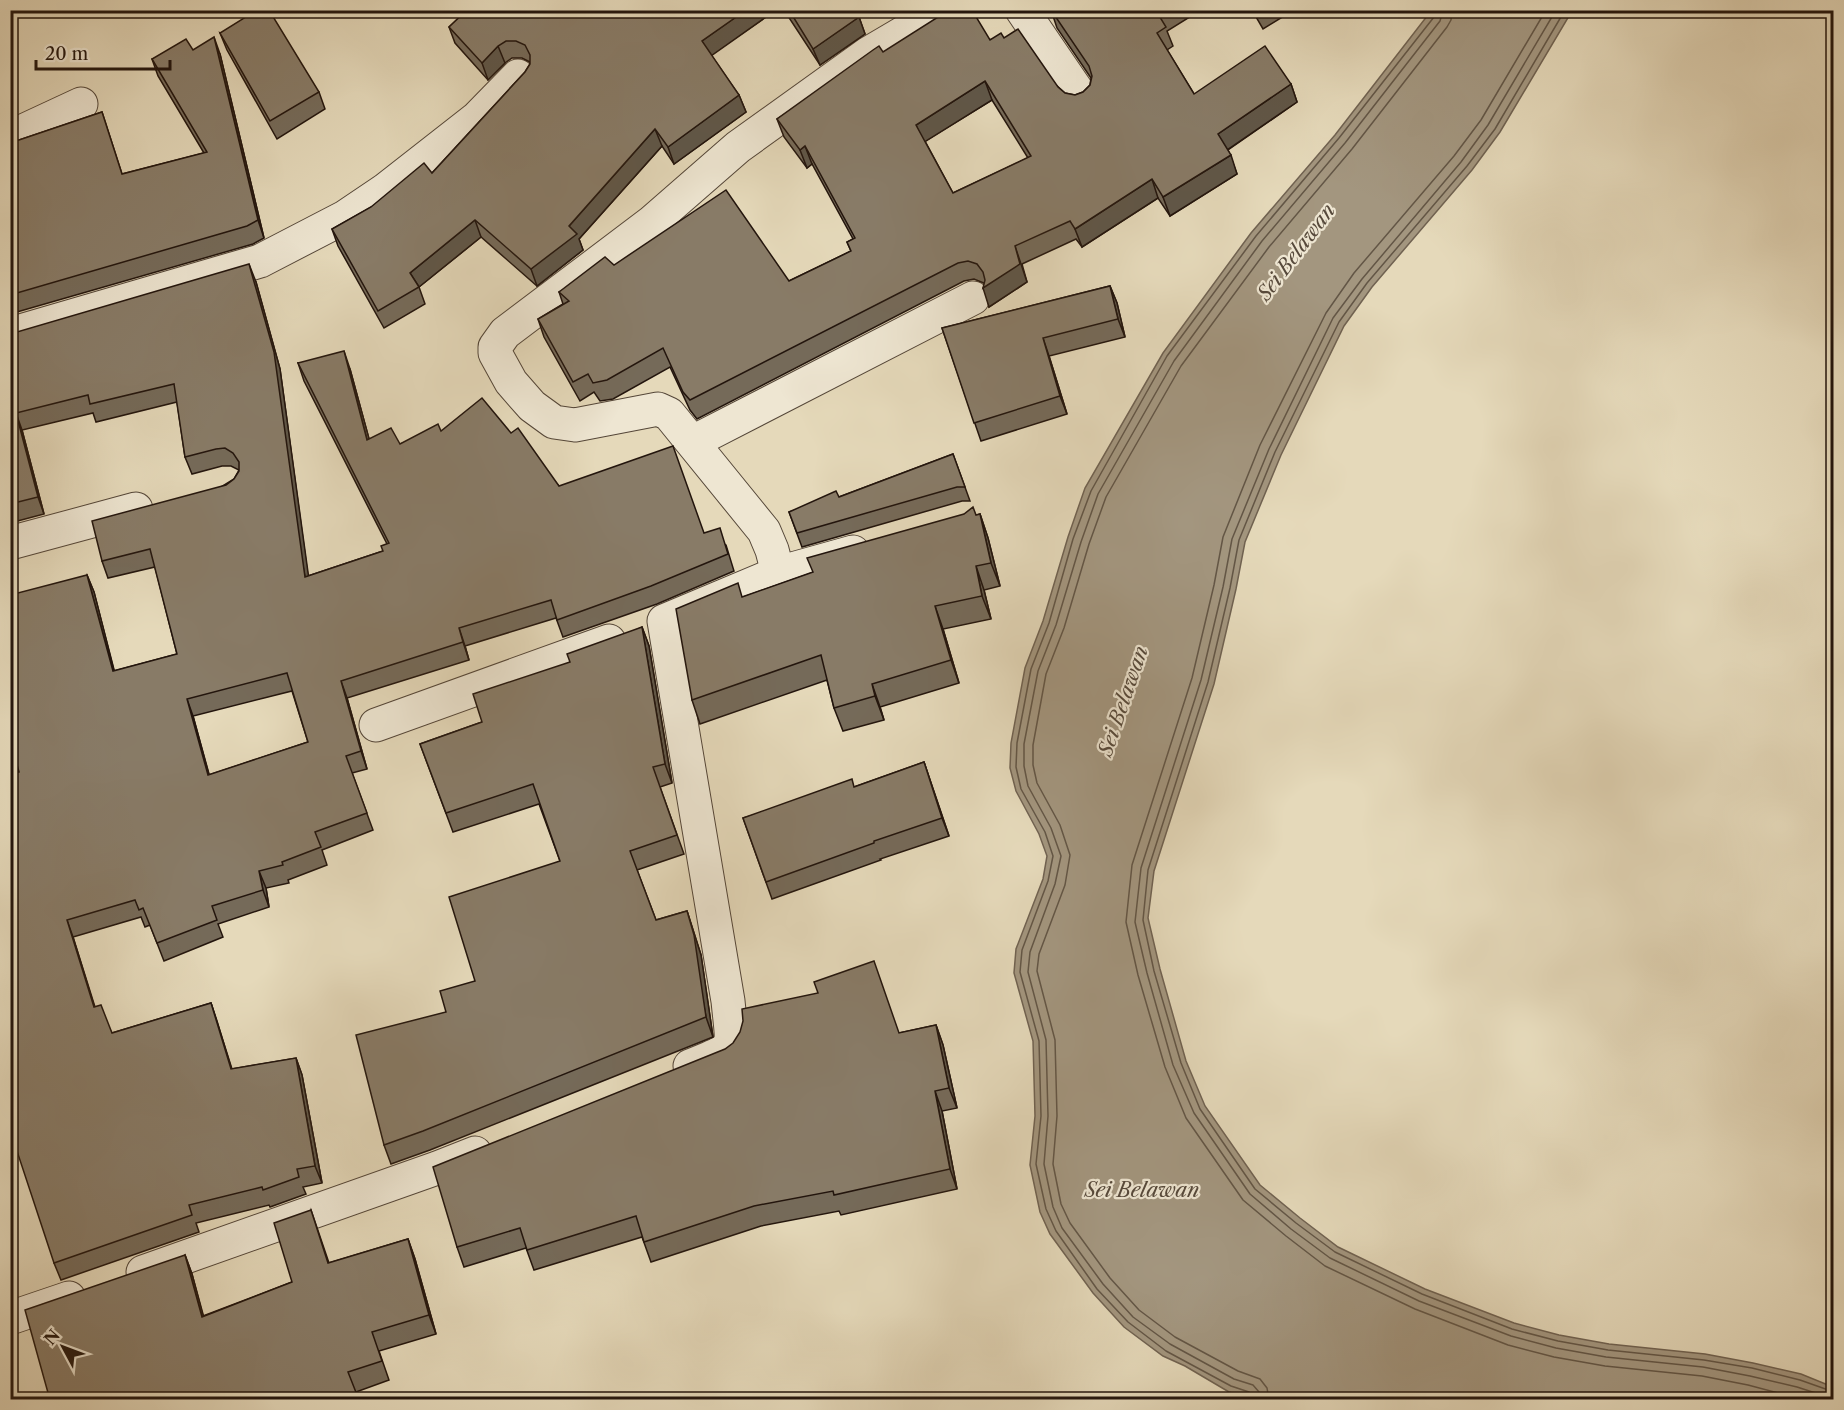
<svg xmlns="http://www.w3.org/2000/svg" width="1844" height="1410" viewBox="0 0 1844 1410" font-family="'Libre Caslon Text',serif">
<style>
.water{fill:#a3967f;stroke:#706251;stroke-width:1.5}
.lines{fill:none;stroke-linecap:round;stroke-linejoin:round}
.shore{stroke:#635646;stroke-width:1.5}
.street-casing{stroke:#544638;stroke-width:35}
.street{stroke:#eee6d2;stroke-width:33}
.wall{fill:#756a59;stroke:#23150d;stroke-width:1.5;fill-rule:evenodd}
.shaded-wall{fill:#5f5648;stroke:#23150d;stroke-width:1.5}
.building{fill:#887b67;stroke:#23150d;stroke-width:1.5;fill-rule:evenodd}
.labels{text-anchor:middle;stroke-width:4.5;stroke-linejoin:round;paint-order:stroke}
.water-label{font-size:20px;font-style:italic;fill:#56493b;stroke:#eee6d2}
</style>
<rect width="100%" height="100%" fill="#e5d9ba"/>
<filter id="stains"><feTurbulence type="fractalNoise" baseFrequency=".00333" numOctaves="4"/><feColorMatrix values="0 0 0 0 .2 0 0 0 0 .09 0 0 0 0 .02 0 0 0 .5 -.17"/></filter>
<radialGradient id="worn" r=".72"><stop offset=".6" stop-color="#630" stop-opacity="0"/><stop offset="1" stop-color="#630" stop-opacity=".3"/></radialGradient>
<!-- water -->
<path class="water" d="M1431,11H1572L1500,132L1472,170L1372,287L1344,326L1281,455L1245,542L1236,589L1214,684L1154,871L1148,918L1160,969L1186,1061L1205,1106L1260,1185L1300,1218L1338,1247L1425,1289L1514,1323L1559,1335L1609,1344L1705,1354L1753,1363L1801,1374L1833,1387V1399L1251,1398L1229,1392L1185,1366L1163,1356L1124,1327L1093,1293L1050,1234L1040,1212L1030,1165L1035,1116L1033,1041L1014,973L1016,949L1043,879L1047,856L1039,834L1016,791L1010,768L1011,743L1025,668L1043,621L1068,537L1085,488L1163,353L1251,233L1335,135Z"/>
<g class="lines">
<!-- shore -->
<g class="shore">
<path d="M1546,10L1481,120L1454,156L1354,273L1326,313L1260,445L1223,537L1214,585L1192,678L1132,865L1126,922L1138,975L1165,1067L1186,1118L1243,1200L1286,1236L1325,1266L1415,1309L1508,1345L1554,1357L1605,1366L1702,1376L1748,1385L1804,1400"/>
<path d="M1556,10L1488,125L1461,162L1362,279L1333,318L1269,449L1232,539L1223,587L1201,680L1141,868L1135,922L1147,973L1173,1065L1194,1113L1250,1194L1291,1229L1330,1258L1419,1301L1511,1336L1556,1348L1606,1357L1703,1367L1750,1376L1797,1387L1834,1399"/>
<path d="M1565,10L1495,129L1467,166L1367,283L1339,322L1275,452L1239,540L1230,588L1208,682L1148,870L1143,920L1154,971L1181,1063L1200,1109L1255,1189L1296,1223L1335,1252L1422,1294L1512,1329L1558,1341L1608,1350L1704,1360L1752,1368L1800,1380L1834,1392"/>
<path d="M1253,1400L1249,1392L1231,1386L1166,1351L1128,1322L1097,1289L1056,1231L1046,1209L1036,1164L1041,1116L1039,1041L1020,972L1022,950L1048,881L1053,856L1045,832L1021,789L1016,767L1017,743L1031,669L1049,623L1073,539L1091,491L1167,356L1256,236L1339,138L1434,17L1435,10"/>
<path d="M1260,1400L1259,1392L1253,1385L1234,1379L1170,1344L1133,1317L1103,1284L1062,1228L1053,1207L1044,1164L1048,1116L1046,1040L1028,972L1030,952L1055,884L1061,856L1051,828L1028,786L1024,766V744L1038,671L1056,625L1081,542L1098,494L1174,361L1262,241L1345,143L1440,21L1443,10"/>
<path d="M1269,1400L1267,1388L1260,1379L1238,1371L1175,1337L1139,1310L1110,1278L1070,1223L1061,1204L1053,1164L1057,1116L1055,1040L1037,971L1039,954L1065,885L1070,855L1060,825L1037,783L1033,765V745L1046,674L1064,628L1089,544L1106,497L1181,366L1269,247L1352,149L1447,27L1451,20L1452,10"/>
</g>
<defs>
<g id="street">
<path d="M1022,10L1080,95"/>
<path d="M10,137L81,104"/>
<path d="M10,334L260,261L345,217L385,190L477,118L518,76"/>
<path d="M693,442L973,298"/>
<path d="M10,543L136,509"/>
<path d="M778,573L772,550L764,531L669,414L658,409L575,425L554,422L532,406L511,382L495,353V347L505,333L652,222L738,147L869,53L942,10"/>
<path d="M376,725L609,641"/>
<path d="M690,1066C738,1046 733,1052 728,1001L664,621L778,573L853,552"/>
<path d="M143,1272L437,1168L475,1153"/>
<path d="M10,1318L69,1298"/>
</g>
</defs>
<!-- street casing -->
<use href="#street" class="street-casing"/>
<!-- street -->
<use href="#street" class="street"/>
</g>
<!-- wall -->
<g class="wall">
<path d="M467,10H776L711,55L739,95L746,112L674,164L662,146L579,239L583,250L537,286L481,237L419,287L425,304L384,328L338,246L332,229L432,173L525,72L530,64V62L522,58H512L505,63L488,80L455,43L449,27Z"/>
<path d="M784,10H861L857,13L859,17L865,34L820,65Z"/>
<path d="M1051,10H1201L1167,31L1173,46L1167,50L1194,94L1291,84L1297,102L1228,150L1237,174L1170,216L1158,198L1082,247L1076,239L1022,264L1027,282L989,307L984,283L974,279L964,281L697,419L690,410L670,367L613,399L600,401L594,392L580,401L544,337L538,319L563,304L559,292L614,265L789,281L851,251L847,242L853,239L812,164L807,168L784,137L777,119L883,52L1004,38L1065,93L1075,95L1083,92L1090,85L1091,78L1057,28ZM992,100L1028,158L953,193L925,141Z"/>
<path d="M1252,10H1294L1263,29Z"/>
<path d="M220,33L319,92L325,109L277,139L227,50Z"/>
<path d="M193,50L220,54L264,238L253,244L10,314V143L102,112L122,174L204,153L158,76L152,59Z"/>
<path d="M256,282L280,369L308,576L383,551L387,544L304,381L298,363L350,369L369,439L400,444L441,431L511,433L559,486L704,533L726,545L734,571L657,604L563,637L556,618L465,646L469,660L347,698L367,769L352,773L373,830L322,850L327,865L288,880L289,883L266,888L269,907L218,924L223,937L164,961L150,925L145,927L141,917L73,937L95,1007L112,1033L211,1003L232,1069L296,1058L302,1075L322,1183L303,1187L306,1194L270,1207L269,1205L196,1223L199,1232L61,1280L54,1263L19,772L87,575L94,592L114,671L177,654L155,567L108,578L102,561L234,479L239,470L231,466H222L192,474L185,457L177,402L96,422L93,413L22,430L44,514L10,523V334ZM292,691L308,742L209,775L193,716Z"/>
<path d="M1110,286L1117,303L1125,337L1049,356L1067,414L981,441L942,328Z"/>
<path d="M953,454L970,501H962L802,547L789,512L839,497Z"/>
<path d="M980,514L988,538L1000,586L984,590L991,619L943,629L959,683L880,707L884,720L843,731L834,708L827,680L700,724L692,700L743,597Z"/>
<path d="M642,627L649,646L672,783L660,787L684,854L637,870L656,920L687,911L701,955L713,1037L430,1150L391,1164L384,1145L446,1012L475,981L560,861L539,804L453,832L420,744L482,722L570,662Z"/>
<path d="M924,762L949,836L880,859L881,860L772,899L743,818L854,787Z"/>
<path d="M936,1025L943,1045L957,1108L942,1111L957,1189L841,1215L839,1211L761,1226L651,1262L642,1237L534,1270L526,1248L464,1267L457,1247L899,1033Z"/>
<path d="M311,1210L329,1263L408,1239L415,1259L436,1334L379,1351L389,1380L356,1392L50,1400L185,1255L192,1274L203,1316L292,1282Z"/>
</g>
<!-- shaded-wall -->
<g class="shaded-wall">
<path d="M746,10H776L708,58L702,41Z"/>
<path d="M859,17L865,34L820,65L813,49Z"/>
<path d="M214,37L220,54L264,238L258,220Z"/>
<path d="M498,46L505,63L488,80L482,63Z"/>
<path d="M985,81L992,100L923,143L916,125Z"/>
<path d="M1291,84L1297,102L1224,152L1218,134Z"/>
<path d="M739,95L746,112L674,164L668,147Z"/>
<path d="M655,129L662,146L579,239L583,250L537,286L531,269Z"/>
<path d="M805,146L812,164L807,168L800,150Z"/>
<path d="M1231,155L1237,174L1170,216L1163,197Z"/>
<path d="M1152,179L1158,198L1082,247L1075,229Z"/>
<path d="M475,220L481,237L419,287L410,273Z"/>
<path d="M1015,246L1027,282L989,307L983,288Z"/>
<path d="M249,264L256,282L280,369L311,594L305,577Z"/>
<path d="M1110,286L1117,303L1125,337L1118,319Z"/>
<path d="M1043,338L1049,356L1067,414L1060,396Z"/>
<path d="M344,351L350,369L374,457L367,440Z"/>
<path d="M16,413L22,430L44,514L38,497Z"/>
<path d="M980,514L988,538L1000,586L991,563Z"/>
<path d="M976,566L984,590L991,619L982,596Z"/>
<path d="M87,575L94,592L119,689L113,671Z"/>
<path d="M935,606L943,629L959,683L951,660Z"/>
<path d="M642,627L649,646L672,783L665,764Z"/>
<path d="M459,628L465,646L469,660L463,642Z"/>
<path d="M341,681L347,698L367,769L361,751Z"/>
<path d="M872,684L880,707L884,720L875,696Z"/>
<path d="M187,699L193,716L214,792L208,775Z"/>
<path d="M924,762L930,780L949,836L942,818Z"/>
<path d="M259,871L266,888L269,907L263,890Z"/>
<path d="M687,911L701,955L713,1037L706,1017Z"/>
<path d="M67,920L73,937L100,1025L94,1007Z"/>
<path d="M211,1003L217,1021L237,1087L231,1069Z"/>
<path d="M936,1025L943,1045L957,1108L949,1088Z"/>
<path d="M296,1058L302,1075L322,1183L315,1166Z"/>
<path d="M935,1091L942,1111L957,1189L950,1169Z"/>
<path d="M408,1239L415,1259L436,1334L429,1315Z"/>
<path d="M185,1255L192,1274L209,1336L202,1317Z"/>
</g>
<!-- building -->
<g class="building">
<path d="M257,10H269L319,92L270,121L220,33Z"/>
<path d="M467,10H746L702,41L739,95L668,147L655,129L569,226L577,234L531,269L475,220L410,273L419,287L378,311L332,229L371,207L424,163L432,173L525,72L530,64V55L525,45L516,41H506L498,46L482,63L449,27Z"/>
<path d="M789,10H855L859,17L813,49Z"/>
<path d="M949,10H972L990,40L1001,33L1004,38L1018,29L1058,87L1065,93L1075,95L1083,92L1090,85L1092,76L1089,66L1051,10H1164L1158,14L1166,27L1157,33L1194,94L1265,46L1291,84L1218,134L1231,155L1163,197L1152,179L1075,229L1070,221L1015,246L1020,264L983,288L985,280L983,272L977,264L968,261L958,263L690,400L683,392L663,348L607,380L593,383L588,374L573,382L538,319L569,301L559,292L605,257L614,265L726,190L789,281L851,251L847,242L855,238L805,146L800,150L777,119L873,50L879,46L883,52ZM985,81L1031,156L953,193L916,125Z"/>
<path d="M214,37L258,220L247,226L10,295V143L102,112L122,174L207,152L152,59L186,39L193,50Z"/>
<path d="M249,264L274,352L305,577L383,551L381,546L389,543L298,363L344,351L367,440L391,428L400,444L438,424L441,431L482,398L511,433L518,428L559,486L673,446L704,533L720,528L728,554L651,586L557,620L551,600L459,628L463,642L341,681L361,751L346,756L367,813L315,832L321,847L282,862L283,865L259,871L263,890L212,906L217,920L157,943L143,908L139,910L135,900L67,920L94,1007L101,1005L112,1033L211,1003L231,1069L296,1058L315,1166L297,1169L299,1177L263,1190L262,1187L189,1205L192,1215L54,1263L10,1130V774L19,772L10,739V595L87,575L113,671L177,654L150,549L102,561L92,521L226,485L234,479L239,471V462L233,453L225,448L216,449L185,457L174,384L90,404L88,395L16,413L38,497L10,504V334ZM287,673L308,742L208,775L187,699Z"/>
<path d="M1110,286L1118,319L1043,338L1060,396L974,423L942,328Z"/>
<path d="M953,454L965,487H957L797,533L789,512L836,491L839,497Z"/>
<path d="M973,507L976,515L980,514L991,563L976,566L982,596L935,606L951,660L872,684L875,696L834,708L821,655L692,700L676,609L738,583L742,597L813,572L807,558L964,514Z"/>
<path d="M642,627L665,764L653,767L677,835L630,851L656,920L687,911L694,935L706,1017L423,1131L384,1145L356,1035L446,1012L440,991L475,981L449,897L560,861L533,784L446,813L420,744L482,722L473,694L570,662L567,654Z"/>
<path d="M924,762L942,818L874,841V843L766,882L743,818L852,779L854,787Z"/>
<path d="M874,961L899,1033L936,1025L949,1088L935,1091L950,1169L834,1195L833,1191L754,1206L644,1242L636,1216L527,1250L520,1228L457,1247L433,1167L725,1049L733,1043L740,1032L743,1021L742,1009L818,993L814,982Z"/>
<path d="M311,1210L328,1263L408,1239L429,1315L372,1332L382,1361L348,1372L359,1400H50L25,1310L185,1255L202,1317L292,1282L274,1223Z"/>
</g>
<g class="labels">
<!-- water labels -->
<g class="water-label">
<text transform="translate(1296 252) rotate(-53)" y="7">Sei Belawan</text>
<text transform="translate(1123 701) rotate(-71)" y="7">Sei Belawan</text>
<text x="1142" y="1197">Sei Belawan</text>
</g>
</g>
<!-- margin -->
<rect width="1844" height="1410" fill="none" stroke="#e5d9ba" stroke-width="36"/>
<rect x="12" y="12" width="1820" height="1386" fill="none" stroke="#23150d" stroke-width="3"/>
<rect x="18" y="18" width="1808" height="1374" fill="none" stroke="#23150d" stroke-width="1.5"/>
<!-- north arrow -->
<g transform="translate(63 1347) rotate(311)" stroke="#eee6d2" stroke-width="4.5" paint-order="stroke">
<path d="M0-4.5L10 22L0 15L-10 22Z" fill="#23150d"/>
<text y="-9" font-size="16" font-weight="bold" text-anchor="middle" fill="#23150d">N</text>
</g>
<!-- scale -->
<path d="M36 60v9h134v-9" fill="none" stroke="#23150d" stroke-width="3"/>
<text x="45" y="60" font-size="18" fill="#23150d" stroke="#eee6d2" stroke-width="4.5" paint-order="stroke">20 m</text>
<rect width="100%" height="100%" filter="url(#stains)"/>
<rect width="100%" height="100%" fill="url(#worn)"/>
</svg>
